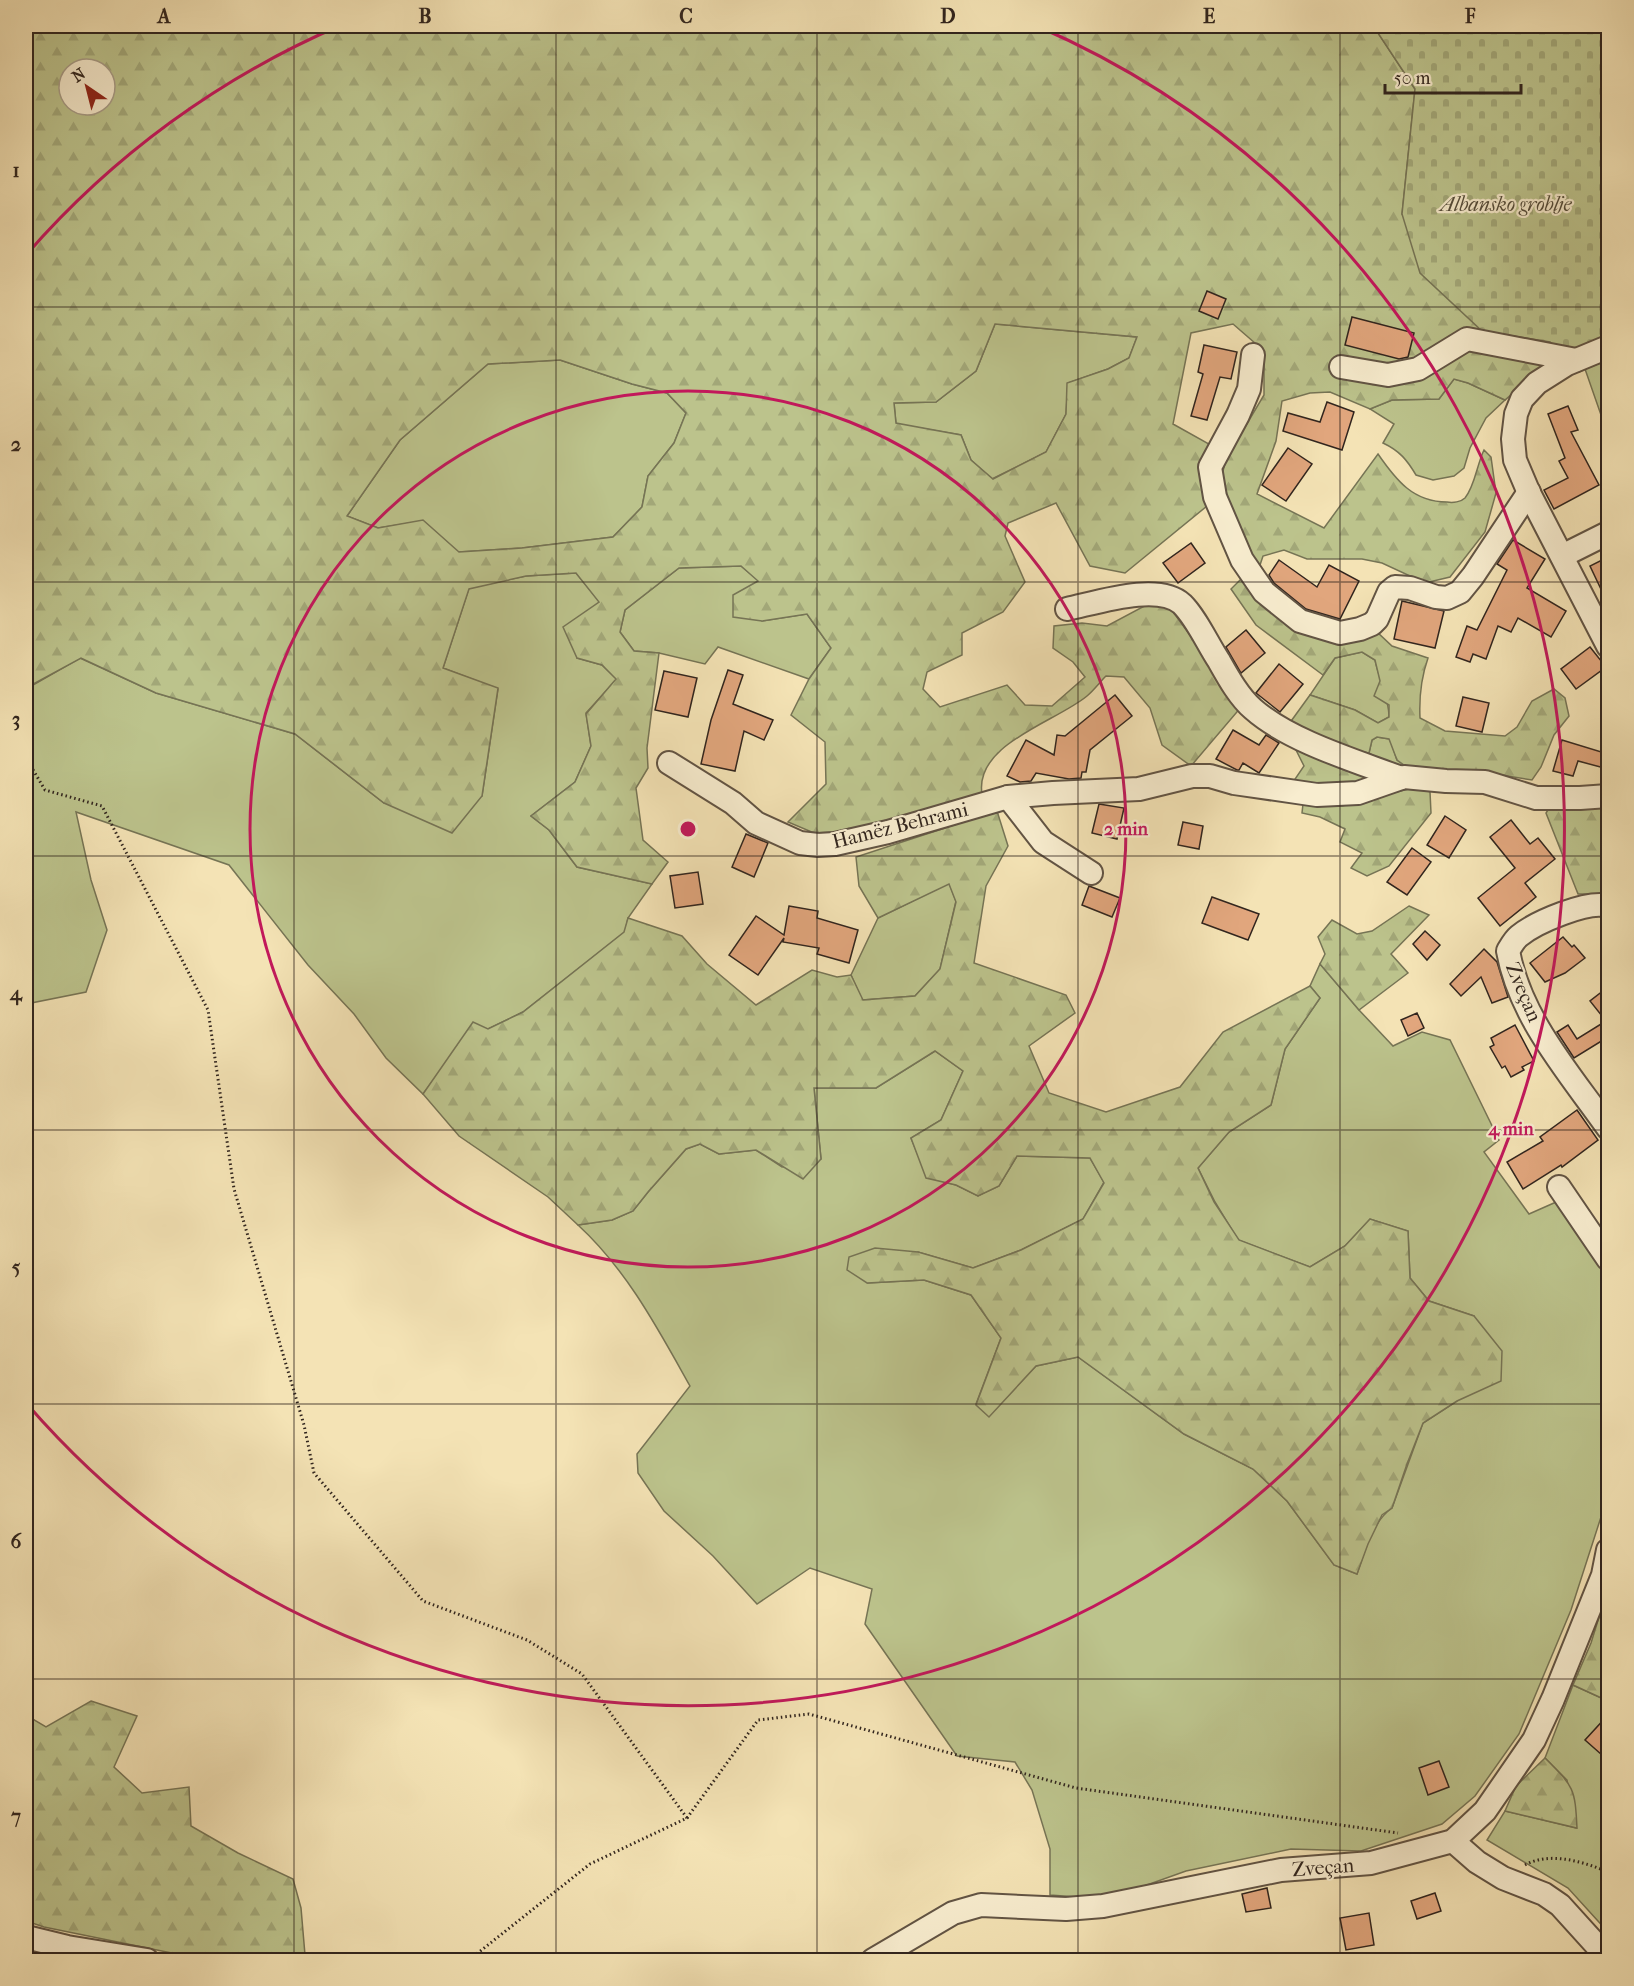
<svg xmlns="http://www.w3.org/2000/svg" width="1634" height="1986" viewBox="0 0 1634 1986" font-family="'IM FELL French Canon',serif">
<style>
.green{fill:#bcc38c;stroke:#767455;stroke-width:1.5}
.forest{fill:url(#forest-firs);stroke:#767455;stroke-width:1.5;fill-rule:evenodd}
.cemetery{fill:url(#cemetery-stones);stroke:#767455;stroke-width:1.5}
.building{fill:#e1a67d;stroke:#31251e;stroke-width:1.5}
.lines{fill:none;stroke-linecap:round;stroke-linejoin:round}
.minor-casing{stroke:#625444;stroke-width:26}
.path{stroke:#31251e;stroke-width:3;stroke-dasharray:1.5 3;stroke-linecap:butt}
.minor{stroke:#f8edcf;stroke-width:22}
.grid{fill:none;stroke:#31251e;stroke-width:1.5;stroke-opacity:0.55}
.ring{fill:none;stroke:#c2185b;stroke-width:3}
.labels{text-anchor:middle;stroke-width:4.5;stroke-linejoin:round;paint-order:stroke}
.park-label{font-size:20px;font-style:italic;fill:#544c3a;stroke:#f8edcf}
.street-label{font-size:20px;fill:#31251e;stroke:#f8edcf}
.centre{fill:#c2185b;stroke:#f8edcf;stroke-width:3}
.ring-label{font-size:18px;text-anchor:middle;font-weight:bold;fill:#c2185b;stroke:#f8edcf;stroke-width:4.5;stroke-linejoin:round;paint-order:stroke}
.neatline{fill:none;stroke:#31251e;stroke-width:2}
.grid-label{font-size:20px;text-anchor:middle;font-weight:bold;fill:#31251e}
</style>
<defs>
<pattern id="forest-firs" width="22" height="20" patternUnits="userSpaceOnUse" patternTransform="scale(1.5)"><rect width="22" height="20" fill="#bcc38c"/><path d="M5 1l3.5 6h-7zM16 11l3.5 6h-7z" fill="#a2a778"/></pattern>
<pattern id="cemetery-stones" width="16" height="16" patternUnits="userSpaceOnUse" patternTransform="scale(1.5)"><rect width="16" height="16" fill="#bcc38c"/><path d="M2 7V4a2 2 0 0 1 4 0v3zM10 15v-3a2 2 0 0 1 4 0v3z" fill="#a2a778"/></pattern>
</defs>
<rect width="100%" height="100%" fill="#f4e3b5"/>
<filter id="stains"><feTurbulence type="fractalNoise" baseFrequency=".00333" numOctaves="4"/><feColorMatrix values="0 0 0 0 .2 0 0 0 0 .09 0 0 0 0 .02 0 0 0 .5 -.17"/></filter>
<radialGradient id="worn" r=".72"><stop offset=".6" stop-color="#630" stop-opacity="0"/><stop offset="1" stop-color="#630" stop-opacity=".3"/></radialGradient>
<!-- green -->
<g class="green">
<path d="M995,324L1137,337L1129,358L1108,369L1068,383L1066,414L1046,452L992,479L971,460L961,435L896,424L894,403L936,402L976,371Z"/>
<path d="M560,360L632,384L667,393L686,413L674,443L648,476L642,507L613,537L522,548L458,552L423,521L378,528L347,516L400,440L488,364Z"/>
<path d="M1608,360V435L1585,369Z"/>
<path d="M1454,379L1468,383L1505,400L1486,418L1470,448L1464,468L1454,476L1433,480L1416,475C1407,460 1400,451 1383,443L1394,424L1370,409L1392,400L1439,399Z"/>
<path d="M741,566L759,581L762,621L807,614L831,648L809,679L718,647L705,664L659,653L634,651L620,632L625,610L679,568Z"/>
<path d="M576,573L600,602L577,658L602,665L617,679L586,713L591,746L575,782L531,816L549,830L577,867L652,884L628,918L625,932L523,1012L488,1029L441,1070L423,1094L386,1058L354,1014L308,965L229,865L76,812L91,880L107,930L86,992L26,1004V689L80,658L156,693L295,734L384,803L482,796L498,689L443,668L469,588L526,576Z"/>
<path d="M1362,652L1375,660C1379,679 1389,698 1389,717L1378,723L1355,710L1310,695L1335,658Z"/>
<path d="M1377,737L1390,739L1397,760L1408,768L1391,767L1369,753L1372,740Z"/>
<path d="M949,883L956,901L940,969L915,996L862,1000L851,975L878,918Z"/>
<path d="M1320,964L1359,1010L1393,1046L1422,1032L1450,1040L1499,1140L1484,1152L1529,1214L1563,1199L1608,1258V1360L1601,1517L1571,1610L1519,1734L1475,1796L1442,1824L1361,1851L1291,1849L1186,1871L1119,1895L1077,1897L1050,1895V1849L1032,1790L1015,1762L957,1756L865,1624L872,1589L810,1568L757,1604L713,1556L664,1511L638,1473L637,1454L690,1386C658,1329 627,1270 578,1225L612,1220L633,1211L648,1192L686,1149L700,1144L719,1154L756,1150L782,1167L821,1159L814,1088H876L935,1051L963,1071L941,1120L911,1138L927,1177L956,1185L978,1196L999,1186L1017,1156L1090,1158L1104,1182L1083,1219L1021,1250L973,1268L918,1252L867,1283L924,1280L971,1295L1001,1338L976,1404L989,1416L1036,1366L1078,1357L1184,1434L1253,1469L1287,1501L1334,1565L1357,1574C1365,1551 1372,1522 1392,1508L1423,1423L1457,1401L1474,1316L1429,1301L1410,1278L1408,1231L1370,1219L1345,1246L1310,1267L1238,1240L1215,1202L1198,1168L1229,1132L1271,1105L1285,1049L1320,998L1310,986Z"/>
<path d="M1573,1685L1608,1701V1932L1568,1888L1487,1840L1505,1811L1576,1828L1567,1780L1545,1758Z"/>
</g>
<!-- forest -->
<g class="forest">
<path d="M26,26H1377L1378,33L1415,89L1402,214L1482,331L1550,342L1560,352L1505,400L1468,383L1454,379L1439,399L1392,400L1370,409L1330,392L1310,393L1282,401L1276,441L1257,494L1324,528L1378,454C1396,480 1413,502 1447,502C1453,503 1461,502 1465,498C1475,486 1477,464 1484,450L1491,457L1496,493L1485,532L1450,577L1425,583L1382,563L1362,559H1307L1284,550L1263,556L1258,571L1228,499L1222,475L1226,459L1264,395V357L1256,344L1233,324L1191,333L1173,424L1209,444L1200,474L1207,506L1125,573L1090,566L1056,503L1008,523L1005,536L1025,582L1003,612L962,633V655L927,672L923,689L940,707L1007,685L1025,705L1052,706L1085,677L1073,662L1053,648L1054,626L1082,623L1107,626L1150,603L1168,605L1242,706L1191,766L1162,745L1150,708L1124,677L1106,676C1100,682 1094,690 1087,696C1056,722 974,744 982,794L854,831L814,833L788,822L826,784L825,742L791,715L809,679L831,648L807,614L762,621L733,617V595L758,581L741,566L679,568L625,610L620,632L634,651L659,653L647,748L648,768L636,788L643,840L668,862L652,884L577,867L549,830L531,816L575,782L591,746L586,714L616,679L602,665L577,658L563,627L599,602L576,573L526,576L469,589L443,668L498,688L482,796L452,833L384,803L295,734L156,693L81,658L26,688ZM69,69H105V105H69ZM995,324L1137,337L1129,358L1108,369L1067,383L1066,414L1046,452L993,479L971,460L961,435L896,423L894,403L936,402L976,371ZM560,360L632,384L667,393L686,413L674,443L648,476L642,507L613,537L522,548L459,552L423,520L378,528L347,516L400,440L488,364Z"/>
<path d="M1243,577L1265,603L1377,632L1392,646L1428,658C1421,678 1419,697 1420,718L1445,731L1505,736L1517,727L1532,701L1554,689L1565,698L1569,716L1554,735L1541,767L1532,780L1471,770L1444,772L1408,768L1397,760L1389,739L1377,737L1372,740L1369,753L1358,751L1289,724L1310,695L1355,710L1378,723L1389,717V705L1374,696L1380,681L1375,660L1362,652L1335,658L1323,675L1256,625L1231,589Z"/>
<path d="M1307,747L1371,777L1350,786L1291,785L1304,766L1296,750Z"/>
<path d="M1420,786L1430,792L1431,813L1389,866L1367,876L1351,868L1362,853L1340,842L1345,829L1320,817L1302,813L1303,804L1342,806Z"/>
<path d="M1551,805L1608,807V896L1600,894H1578L1546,813Z"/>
<path d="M997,811L1008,846L986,886L974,963L1066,995L1075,1013L1029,1046L1049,1093L1106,1112L1180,1087L1223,1032L1310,986L1320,998L1285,1049L1271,1105L1229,1132L1198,1168L1214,1202L1239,1240L1310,1267L1345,1246L1370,1219L1408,1231L1410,1278L1429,1301L1474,1316L1502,1351L1501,1381L1457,1401L1423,1423L1407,1464L1392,1508L1382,1515L1368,1544L1357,1574L1334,1565L1287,1501L1253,1469L1184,1434L1078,1357L1036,1366L989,1417L976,1405L1001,1338L971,1295L924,1280L867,1283L847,1270L849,1257L875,1248L918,1252L973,1268L1021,1250L1083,1219L1104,1183L1090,1158L1017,1156L999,1186L978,1196L956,1185L926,1178L911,1138L941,1120L963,1071L935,1051L876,1088H814L821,1159L803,1179L756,1150L719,1154L700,1144L686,1149L648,1192L633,1211L612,1220L578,1225L548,1197L459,1136L423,1094L473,1022L488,1029L523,1012L624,932L628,918L682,936L707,964L756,1005L812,970L837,977L851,975L863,1000L915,996L940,969L956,902L949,884L878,918L859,886L856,857Z"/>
<path d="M1409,906L1429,915L1391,954L1408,973L1359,1010L1320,964L1325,954L1318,937L1332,920L1357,934L1372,931Z"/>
<path d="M1600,1614L1608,1615V1701L1573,1685L1591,1643Z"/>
<path d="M91,1701L137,1716L114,1767L142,1793L189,1787L191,1826L238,1853L293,1879L301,1908L305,1955L304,1960H206L44,1927L26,1921V1715L46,1727Z"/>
<path d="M1545,1758C1574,1787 1575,1788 1577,1828L1505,1811L1516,1786Z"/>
</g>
<!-- cemetery -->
<path class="cemetery" d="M1377,26H1608V341L1560,352L1550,342L1482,331L1420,273L1402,214L1415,89L1378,33Z"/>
<!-- building -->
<g class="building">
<path d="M1207,291L1226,299L1218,319L1199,311Z"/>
<path d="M1352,317L1414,333L1408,357L1399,359L1345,345Z"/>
<path d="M1204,345L1237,352L1231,379L1220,377L1207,420L1191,416L1203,374L1198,372Z"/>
<path d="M1327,402L1354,412L1342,450L1283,431L1288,413L1320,422Z"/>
<path d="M1568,406L1578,430L1571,432L1599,485L1554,509L1544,490L1568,478L1559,461L1565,458L1548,414Z"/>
<path d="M1288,448L1312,464L1286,501L1262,485Z"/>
<path d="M1513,540L1545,559L1527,588L1566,611L1551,637L1518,618L1511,632L1498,626L1486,659L1473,654L1470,662L1456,657L1467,626L1477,630L1507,570L1497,564Z"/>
<path d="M1191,543L1205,563L1178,583L1163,563Z"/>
<path d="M1608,557V604L1590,566Z"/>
<path d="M1279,560L1317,587L1329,565L1359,581L1340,619L1306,609L1274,583L1269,575Z"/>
<path d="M1402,601L1444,611L1435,648L1394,639Z"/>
<path d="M1246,630L1265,653L1241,673L1226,647Z"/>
<path d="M1590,647L1606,667L1576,689L1561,669Z"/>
<path d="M1279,664L1303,684L1280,712L1256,693Z"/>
<path d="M728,670L743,675L733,704L773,720L764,740L744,731L735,771L701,764L711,720Z"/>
<path d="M664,671L697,678L688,717L655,710Z"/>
<path d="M1115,695L1132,716L1090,750L1086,772H1082L1081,778L1069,779L1036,773L1031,781L1020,782L1007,776L1026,740L1054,755L1057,735L1065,736Z"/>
<path d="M1463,697L1489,703L1482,732L1456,726Z"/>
<path d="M1233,730L1259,745L1266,735L1279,743L1259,773L1243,763L1239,770H1237L1216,759Z"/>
<path d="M1562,740L1608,754V769L1578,761L1573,776L1553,771Z"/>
<path d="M1099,804L1124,808L1117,839L1092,833Z"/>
<path d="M1445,816L1466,830L1449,858L1427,845Z"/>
<path d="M1511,820L1530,844L1538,838L1555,859L1525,883L1536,897L1500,926L1478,898L1515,868L1490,837Z"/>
<path d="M1183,822L1203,826L1199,849L1178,845Z"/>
<path d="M746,834L768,843L754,877L732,867Z"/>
<path d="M1412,848L1431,862L1407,895L1387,882Z"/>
<path d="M698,872L703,904L675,908L670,876Z"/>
<path d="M1089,886L1120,898L1112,917L1082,905Z"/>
<path d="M1212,897L1259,914L1248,940L1202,923Z"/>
<path d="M789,906L818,911L817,918L858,930L849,963L817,954L819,948L783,942L784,938L758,975L729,955L756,916L784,935Z"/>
<path d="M1425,931L1440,945L1427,960L1413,944Z"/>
<path d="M1563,937L1572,947L1574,945L1585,958L1565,973L1545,982L1530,963Z"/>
<path d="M1484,949L1497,962L1508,997L1492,1003L1481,977L1461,996L1450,984Z"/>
<path d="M1608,987V1037L1574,1058L1557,1032L1568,1025L1577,1039L1606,1021L1590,1001Z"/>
<path d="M1417,1013L1424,1028L1408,1036L1401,1020Z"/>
<path d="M1515,1025L1534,1061L1522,1067L1524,1070L1511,1077L1505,1066L1502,1068L1490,1047L1494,1045L1491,1038Z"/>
<path d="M1577,1110L1598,1140L1562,1167L1561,1165L1523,1189L1507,1162L1543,1141L1540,1137Z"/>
<path d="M1608,1715V1748L1602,1755L1585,1740Z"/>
<path d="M1439,1761L1449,1787L1428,1795L1419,1768Z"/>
<path d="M1267,1888L1271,1908L1246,1912L1242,1894Z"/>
<path d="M1435,1893L1441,1911L1417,1919L1411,1901Z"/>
<path d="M1369,1913L1374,1945L1346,1950L1340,1918Z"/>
</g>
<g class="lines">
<defs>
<g id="minor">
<path d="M1608,347L1567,364L1537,383L1522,399L1516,414L1513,439L1515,460L1529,493L1608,646"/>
<path d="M1253,355L1249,389L1238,415L1210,467L1215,497L1242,560L1264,592L1300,621L1340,633L1360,629L1372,624L1377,619L1389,592L1395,587L1410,588L1436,597L1447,598L1460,592L1473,576L1529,492"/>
<path d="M1341,367L1388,375L1418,369L1467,339L1576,360"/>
<path d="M1562,556L1608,533"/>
<path d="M1067,609C1096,603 1158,582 1182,604C1197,619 1207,643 1219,661C1228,677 1239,697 1253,709C1289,741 1356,761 1401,778"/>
<path d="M669,763L733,803L756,823L800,843L818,845L835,844L888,832L1008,797L1053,793L1139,789L1192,776H1210L1234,783L1317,795L1358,793L1404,777L1446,781L1485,782L1536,798H1580L1608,796"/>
<path d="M1008,797L1043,842L1091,873"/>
<path d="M1608,906C1588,900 1536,922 1519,936C1514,940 1511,946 1508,951C1520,1018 1570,1074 1608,1128"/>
<path d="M1559,1187L1608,1259"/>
<path d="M1453,1841L1477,1862L1503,1878L1544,1894L1560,1905L1608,1958"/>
<path d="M26,1937L67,1947L147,1960"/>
<path d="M873,1960L953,1913L981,1905L1066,1909L1103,1906L1281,1870L1371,1863L1453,1841L1485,1811L1534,1740L1553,1699L1603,1575L1608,1550"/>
</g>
</defs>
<!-- minor casing -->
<use href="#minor" class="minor-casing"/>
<!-- path -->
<g class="path">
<path d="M26,758L45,790L102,806L208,1010L234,1189L304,1425L314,1473L423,1601L527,1640L582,1674L687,1818L590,1864L469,1960"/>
<path d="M687,1818L758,1720L809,1714L1076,1788L1398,1833"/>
<path d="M1525,1865C1550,1851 1584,1862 1608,1872"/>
</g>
<!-- minor -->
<use href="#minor" class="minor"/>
</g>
<!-- grid -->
<path class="grid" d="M294,26V1960M556,26V1960M817,26V1960M1078,26V1960M1340,26V1960M26,307H1608M26,582H1608M26,856H1608M26,1130H1608M26,1404H1608M26,1679H1608"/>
<!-- distance rings -->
<g class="ring">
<circle cx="688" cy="829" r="438"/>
<path d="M27 254A876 876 0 0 1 339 26M1037 26A876 876 0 1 1 27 1404"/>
</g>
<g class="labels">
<!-- park labels -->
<g class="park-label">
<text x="1506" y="211">Albansko groblje</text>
</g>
<!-- street labels -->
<g class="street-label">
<text transform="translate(900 825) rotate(-14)" y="7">Hamëz Behrami</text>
<text transform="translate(1524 992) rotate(67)" y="7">Zveçan</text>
<text transform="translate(1323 1867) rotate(-4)" y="7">Zveçan</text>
</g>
</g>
<circle cx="688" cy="829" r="9" class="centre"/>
<g class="ring-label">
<text x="1126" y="835">2 min</text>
<text x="1511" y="1135">4 min</text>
</g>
<!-- margin -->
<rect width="1634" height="1986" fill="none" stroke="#f4e3b5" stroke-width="66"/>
<!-- north arrow -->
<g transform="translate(87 87) rotate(325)"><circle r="28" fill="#f8edcf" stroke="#a89d88" stroke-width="1.5"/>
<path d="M0-4.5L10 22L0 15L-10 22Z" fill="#8f2418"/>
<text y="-9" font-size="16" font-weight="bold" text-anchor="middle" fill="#31251e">N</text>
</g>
<!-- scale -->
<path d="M1385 84v9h136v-9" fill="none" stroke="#31251e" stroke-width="3"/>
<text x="1394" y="84" font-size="18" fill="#31251e" stroke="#f8edcf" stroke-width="4.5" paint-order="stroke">50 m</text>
<rect x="33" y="33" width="1568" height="1920" class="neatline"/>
<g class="grid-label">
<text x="164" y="23">A</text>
<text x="425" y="23">B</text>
<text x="686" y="23">C</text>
<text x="948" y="23">D</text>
<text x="1209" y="23">E</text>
<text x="1470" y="23">F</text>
<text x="16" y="177">1</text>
<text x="16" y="451">2</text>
<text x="16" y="726">3</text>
<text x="16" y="1000">4</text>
<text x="16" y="1274">5</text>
<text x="16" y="1548">6</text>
<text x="16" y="1823">7</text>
</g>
<rect width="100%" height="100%" filter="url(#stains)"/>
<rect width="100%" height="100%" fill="url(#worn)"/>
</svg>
